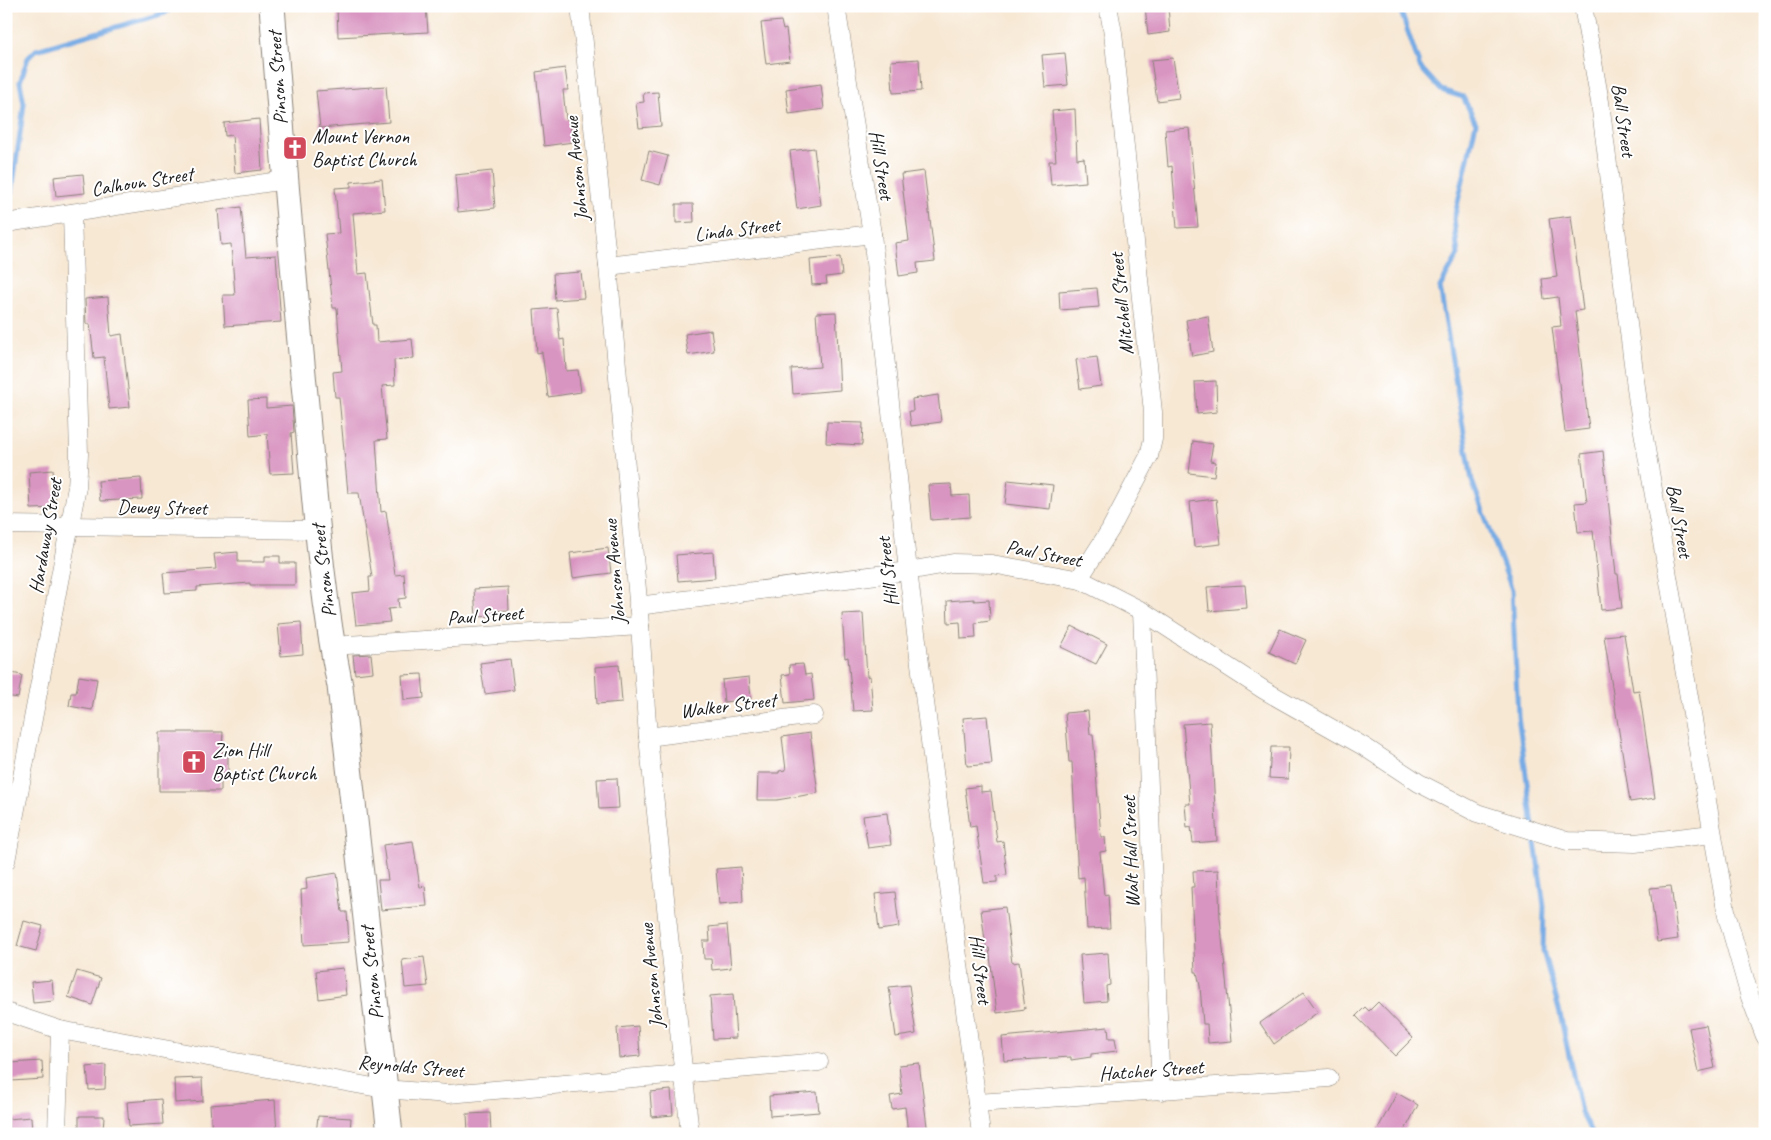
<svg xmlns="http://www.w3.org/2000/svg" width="1771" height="1140" viewBox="0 0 1771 1140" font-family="Caveat,sans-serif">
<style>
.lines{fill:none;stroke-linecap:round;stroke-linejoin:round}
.stream{stroke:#77abe4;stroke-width:5}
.building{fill:#d995c1}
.street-casing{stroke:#8a8278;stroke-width:19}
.secondary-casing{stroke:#8a8278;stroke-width:27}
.street{stroke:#fff;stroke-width:18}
.secondary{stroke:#fff;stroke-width:25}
.labels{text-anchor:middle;stroke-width:4;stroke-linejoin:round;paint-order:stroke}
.street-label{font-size:20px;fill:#1c1c1c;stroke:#fff}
.poi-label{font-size:20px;fill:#1c1c1c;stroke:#fff;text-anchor:start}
</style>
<rect width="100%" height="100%" fill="#fff"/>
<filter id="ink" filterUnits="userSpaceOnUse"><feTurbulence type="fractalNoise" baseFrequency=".02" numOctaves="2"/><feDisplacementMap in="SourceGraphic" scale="10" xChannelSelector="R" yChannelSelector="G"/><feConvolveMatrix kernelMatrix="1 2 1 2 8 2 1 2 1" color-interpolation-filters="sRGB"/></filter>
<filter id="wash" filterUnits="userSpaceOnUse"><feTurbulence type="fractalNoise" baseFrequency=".0096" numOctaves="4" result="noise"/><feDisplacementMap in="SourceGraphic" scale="20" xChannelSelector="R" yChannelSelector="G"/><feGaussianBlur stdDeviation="1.12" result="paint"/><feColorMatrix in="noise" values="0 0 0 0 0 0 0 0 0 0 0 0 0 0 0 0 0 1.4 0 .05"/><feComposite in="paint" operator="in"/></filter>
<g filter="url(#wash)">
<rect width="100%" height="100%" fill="#f7e8d4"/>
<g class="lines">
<!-- stream -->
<g class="stream">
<path d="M1399,6L1420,67L1441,90L1463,97L1476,123L1454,219L1458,255L1440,287L1472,481L1512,590L1518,716L1533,826"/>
<path d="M6,217L11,199L24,104L20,82L28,58L36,50L165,13L174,6"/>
<path d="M1534,835L1544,906L1543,951L1559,1009L1581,1112L1592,1134"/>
</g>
</g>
<g id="blocks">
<!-- building -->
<g class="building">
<path d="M337,6H426L428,32L338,37Z"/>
<path d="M1145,6H1168L1170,32L1148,35Z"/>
<path d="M781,21L783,30L786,29L790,61L766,64L761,23Z"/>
<path d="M1065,53L1068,85L1045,87L1042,55Z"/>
<path d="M1173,58L1179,98L1157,101L1151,60Z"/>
<path d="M919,59L921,91L893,93L891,61Z"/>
<path d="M565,68L568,90H563L566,119H569L573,142L544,146L536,72Z"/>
<path d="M821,84L824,109L789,114L786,89Z"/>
<path d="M386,86L389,122L320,128L316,91Z"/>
<path d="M658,92L661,126L639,128L636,103L644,102L643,93Z"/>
<path d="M1075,109L1077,159L1084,158L1086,182L1051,185L1049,161H1056L1052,111Z"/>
<path d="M259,119L262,170L235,173L232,135L225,136L224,123Z"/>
<path d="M1189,128L1198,227L1177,228L1172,166L1168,167L1165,130Z"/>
<path d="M814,148L821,205L797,209L790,151Z"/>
<path d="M649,151L668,156L660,185L642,180Z"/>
<path d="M492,171L495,208L458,212L455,175Z"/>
<path d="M924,171L935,261L917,263L918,273L899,276L895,243L909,241L901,174Z"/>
<path d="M83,174L85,193L56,196L54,177Z"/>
<path d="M382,179L385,210L353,213L358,274L367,273L373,325H376L377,342L412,339L414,358L394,360L395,385L382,386L387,439L376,440L381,512L386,511L395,575L404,574L406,598L398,599L399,608L388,609L390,622L356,625L352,593L370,591L369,577H372L359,493H348L339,397H335L333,372L342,371L337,308H333L325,234L339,233L335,188L351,187V182Z"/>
<path d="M676,204H693L694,222L676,223Z"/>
<path d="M241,207L246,257L276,255L281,322L225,326L223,295H235L231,244L221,245L218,210Z"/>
<path d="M1571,216L1583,310L1575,311L1589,429L1565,432L1552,327L1561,326L1558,297L1544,299L1542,279L1557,277L1549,219Z"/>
<path d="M840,257L842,275L826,277L827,284L812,285L810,260Z"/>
<path d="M581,272L584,298L555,300L553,274Z"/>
<path d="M1097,288L1099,307L1060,310L1059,291Z"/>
<path d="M108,297L111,336L122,334L130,407L109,409L104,357L94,358L90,324H86L85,299Z"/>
<path d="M557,308L560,340L564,339L566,371L578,370L581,392L548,397L542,352L537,353L534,310Z"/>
<path d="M836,312L840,390L793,394L791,369L820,367L816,313Z"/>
<path d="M1208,316L1213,352L1192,356L1186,320Z"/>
<path d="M711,330L714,351L688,355L685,334Z"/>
<path d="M1097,357L1101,386L1080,389L1076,360Z"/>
<path d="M1216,381L1217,412L1197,414L1195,382Z"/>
<path d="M938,395L941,422L911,426L909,411H913L912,399Z"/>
<path d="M266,399V408L292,406L294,432L291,433L294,473L270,474L267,434L250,436L248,400Z"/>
<path d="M827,422L863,423L862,445L826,443Z"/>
<path d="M1193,441L1213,444L1210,461L1216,462L1214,476L1189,473Z"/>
<path d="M1603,451L1616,574H1618L1622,608L1601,610L1593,531L1578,532L1575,503L1587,502L1581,454Z"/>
<path d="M53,470L56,508L31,509L29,472Z"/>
<path d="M141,478L142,499L100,501L98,481Z"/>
<path d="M1008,480L1053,485L1050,509L1005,504Z"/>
<path d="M951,484L952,496L969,495L970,517L931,520L928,485Z"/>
<path d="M1216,499L1221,544L1194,547L1190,502Z"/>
<path d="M608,548L611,573L573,578L570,553Z"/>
<path d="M238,552V562H265V556H280V563H295V585H250V583L197,587V591L165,593L163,573L216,569L214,554Z"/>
<path d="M713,552L715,578L678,581L676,555Z"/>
<path d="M1245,585L1247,608L1209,611L1207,587Z"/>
<path d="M508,587L509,610L493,611L494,616L476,617L474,589Z"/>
<path d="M974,599V601L989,600L990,621L975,623L976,638L961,639L960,622L948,623L947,601Z"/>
<path d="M863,613L867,677L870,676L873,710L853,711L848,657L845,658L842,614Z"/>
<path d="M301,622L303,654L281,656L278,624Z"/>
<path d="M1072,626L1107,644L1096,664L1061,647Z"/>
<path d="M1280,629L1306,640L1295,664L1269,652Z"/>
<path d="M1624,634L1633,691L1639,690L1655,798L1630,802L1604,636Z"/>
<path d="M371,654L373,672L355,674L353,655Z"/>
<path d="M510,659L514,690L485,694L480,663Z"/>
<path d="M803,664L805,675L811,674L814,700L785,703L782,675L790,674L789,665Z"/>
<path d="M619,665L622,702L597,704L595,667Z"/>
<path d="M6,672L22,675L18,698L6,696Z"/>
<path d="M422,674L424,698L404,700L402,675Z"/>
<path d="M79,676L97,679L92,710L69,706L71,693H76Z"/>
<path d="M749,677L751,699L724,702L722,680Z"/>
<path d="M1088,711L1090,734H1093L1101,837H1105L1106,851L1100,852L1104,895L1108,894L1110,928L1087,929L1084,877L1078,878L1072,762H1069L1065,713Z"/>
<path d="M987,716L992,764L967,766L963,718Z"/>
<path d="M1210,722L1217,841L1193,843L1191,827L1187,828L1185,804H1190L1183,724Z"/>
<path d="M159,732H223L222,752H228V773H221V791H159Z"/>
<path d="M810,733L818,793L777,800H757L758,773H779V771L786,770L782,737Z"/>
<path d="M1271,747H1289L1288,779L1269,778Z"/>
<path d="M617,778L619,808L599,809L597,779Z"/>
<path d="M981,786V792L991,791L997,842L1003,841L1007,875L997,876V882L984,883L976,826L970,827L965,788Z"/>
<path d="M887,813L891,845L868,848L863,816Z"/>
<path d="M413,841L420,887L425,886L427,906L381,910L378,880H388L383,845Z"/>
<path d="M741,867L743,902L719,904L716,869Z"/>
<path d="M1218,870L1220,918L1232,1041L1208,1043L1207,1024H1203L1200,986L1197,972H1195L1191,887H1194L1193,871Z"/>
<path d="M337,873L342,912H347L349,942L304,945L301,890L307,889L306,878Z"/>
<path d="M1671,886L1678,939L1657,942L1650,888Z"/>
<path d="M895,892L899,927L879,930L875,894Z"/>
<path d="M1005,907L1012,963L1019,962L1025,1009L997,1013L989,948H986L981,910Z"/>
<path d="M24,921L43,926L36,951L17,946Z"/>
<path d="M727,925L731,968L712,970L711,959H704L703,941H710L709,927Z"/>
<path d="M1108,953L1110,985L1106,986L1107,1001L1084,1003L1080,955Z"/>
<path d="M424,957L428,986L405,988L402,960Z"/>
<path d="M343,968L346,995L319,999L316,971Z"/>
<path d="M77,971L101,978L92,1005L68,997Z"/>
<path d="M52,980L54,1001L33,1003L31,982Z"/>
<path d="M909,985L916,1034L896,1037L889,987Z"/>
<path d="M1304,992L1318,1012L1274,1044L1260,1023Z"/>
<path d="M733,994L736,1038L713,1039L710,996Z"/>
<path d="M1378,1002L1413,1038L1395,1056L1356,1016L1365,1007L1369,1011Z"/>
<path d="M1706,1025L1715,1068L1698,1072L1689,1028Z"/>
<path d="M638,1026L640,1056L619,1058L617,1028Z"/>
<path d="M1108,1027L1109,1038H1115L1117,1051L1091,1054V1057L1071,1060V1057L1004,1061L1002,1037Z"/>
<path d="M42,1061L43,1079L11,1081L10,1063Z"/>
<path d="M919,1063L928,1134H908L905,1107L892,1109L890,1096L902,1094L899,1065Z"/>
<path d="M106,1065L105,1089L89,1090L87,1067Z"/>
<path d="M202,1078L203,1101L175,1103L174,1079Z"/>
<path d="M671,1090L673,1115L652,1117L650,1092Z"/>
<path d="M817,1092L819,1112L770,1116L769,1096Z"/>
<path d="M1397,1093L1418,1105L1403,1134H1375Z"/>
<path d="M161,1099L163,1124L129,1126L127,1102Z"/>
<path d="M275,1100L277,1134H212L210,1105Z"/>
<path d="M490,1113L491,1132L468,1133L467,1114Z"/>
<path d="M79,1116H104L103,1131L79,1134Z"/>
<path d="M318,1116L351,1118L350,1134H316Z"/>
<path d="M31,1117L32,1134H9L8,1119Z"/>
</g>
</g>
</g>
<g filter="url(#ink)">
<use href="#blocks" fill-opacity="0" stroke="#8a8278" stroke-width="1"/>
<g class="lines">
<defs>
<g id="street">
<path d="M580,6L608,266L639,612L648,737L690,1134"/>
<path d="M836,6L872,234L908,571L981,1134"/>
<path d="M1583,6L1600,102L1638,403L1727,916L1750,997L1765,1036"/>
<path d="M6,223L285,180"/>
<path d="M608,266L872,234"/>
<path d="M6,525L317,530"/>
<path d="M1081,580L1082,574L1110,530L1149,456L1153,439V412L1113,33L1108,6"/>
<path d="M638,606L908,571L953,563L992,564L1081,580L1142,611L1264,690L1363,746L1419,783L1477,813L1567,841L1635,843L1712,834"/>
<path d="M1142,611L1161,1091"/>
<path d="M332,646L640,626"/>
<path d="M648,737L814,715"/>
<path d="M6,861L77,487L79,454L72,213"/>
<path d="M6,1012L60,1030L384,1089L448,1094L819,1062"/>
<path d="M977,1103L1329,1078"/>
<path d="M57,1134L60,1030"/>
</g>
<path id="secondary" d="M272,6C282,139 293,272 306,405C315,499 321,593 340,686L390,1134"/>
</defs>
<!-- street casing -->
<use href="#street" class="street-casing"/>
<!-- secondary casing -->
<use href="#secondary" class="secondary-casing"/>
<!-- street -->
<use href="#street" class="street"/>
<!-- secondary -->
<use href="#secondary" class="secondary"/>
</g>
</g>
<!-- icons -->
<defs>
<symbol id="church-square" viewBox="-11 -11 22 22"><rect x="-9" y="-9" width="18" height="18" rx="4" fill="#d1495b" stroke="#fff"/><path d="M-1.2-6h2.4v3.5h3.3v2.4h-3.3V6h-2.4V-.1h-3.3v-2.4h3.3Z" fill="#fff"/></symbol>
</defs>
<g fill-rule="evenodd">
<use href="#church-square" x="281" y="134" width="28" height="28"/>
<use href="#church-square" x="180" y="748" width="28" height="28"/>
</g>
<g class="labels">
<!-- street labels -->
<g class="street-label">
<text transform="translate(277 78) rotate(-94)" y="7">Pinson Street</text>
<text transform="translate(1624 120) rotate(82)" y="7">Ball Street</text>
<text transform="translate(882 165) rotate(81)" y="7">Hill Street</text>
<text transform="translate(576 169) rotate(-96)" y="7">Johnson Avenue</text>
<text transform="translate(142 181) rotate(-9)" y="7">Calhoun Street</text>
<text transform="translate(737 229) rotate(-7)" y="7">Linda Street</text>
<text transform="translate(1121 304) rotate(-96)" y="7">Mitchell Street</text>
<text transform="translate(162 507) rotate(1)" y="7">Dewey Street</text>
<text transform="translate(1680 521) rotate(80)" y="7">Ball Street</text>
<text transform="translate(45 536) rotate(-80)" y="7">Hardaway Street</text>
<text transform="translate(1044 553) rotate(11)" y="7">Paul Street</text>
<text transform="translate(323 571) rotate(-97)" y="7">Pinson Street</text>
<text transform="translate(614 572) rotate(-95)" y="7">Johnson Avenue</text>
<text transform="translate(887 572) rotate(-97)" y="7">Hill Street</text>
<text transform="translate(485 615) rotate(-4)" y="7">Paul Street</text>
<text transform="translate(728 705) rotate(-7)" y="7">Walker Street</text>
<text transform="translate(1130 852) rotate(-92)" y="7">Walt Hall Street</text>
<text transform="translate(981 969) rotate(83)" y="7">Hill Street</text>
<text transform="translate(371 973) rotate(-96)" y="7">Pinson Street</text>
<text transform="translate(651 976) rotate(-96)" y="7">Johnson Avenue</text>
<text transform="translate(411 1066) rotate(5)" y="7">Reynolds Street</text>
<text transform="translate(1151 1070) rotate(-4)" y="7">Hatcher Street</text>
</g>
<!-- poi labels -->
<g class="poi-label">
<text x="312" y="143">Mount Vernon<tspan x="312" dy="23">Baptist Church</tspan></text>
<text x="212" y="757">Zion Hill<tspan x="212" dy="23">Baptist Church</tspan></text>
</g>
</g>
<!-- margin -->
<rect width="1771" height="1140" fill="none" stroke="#fff" stroke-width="25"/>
</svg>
